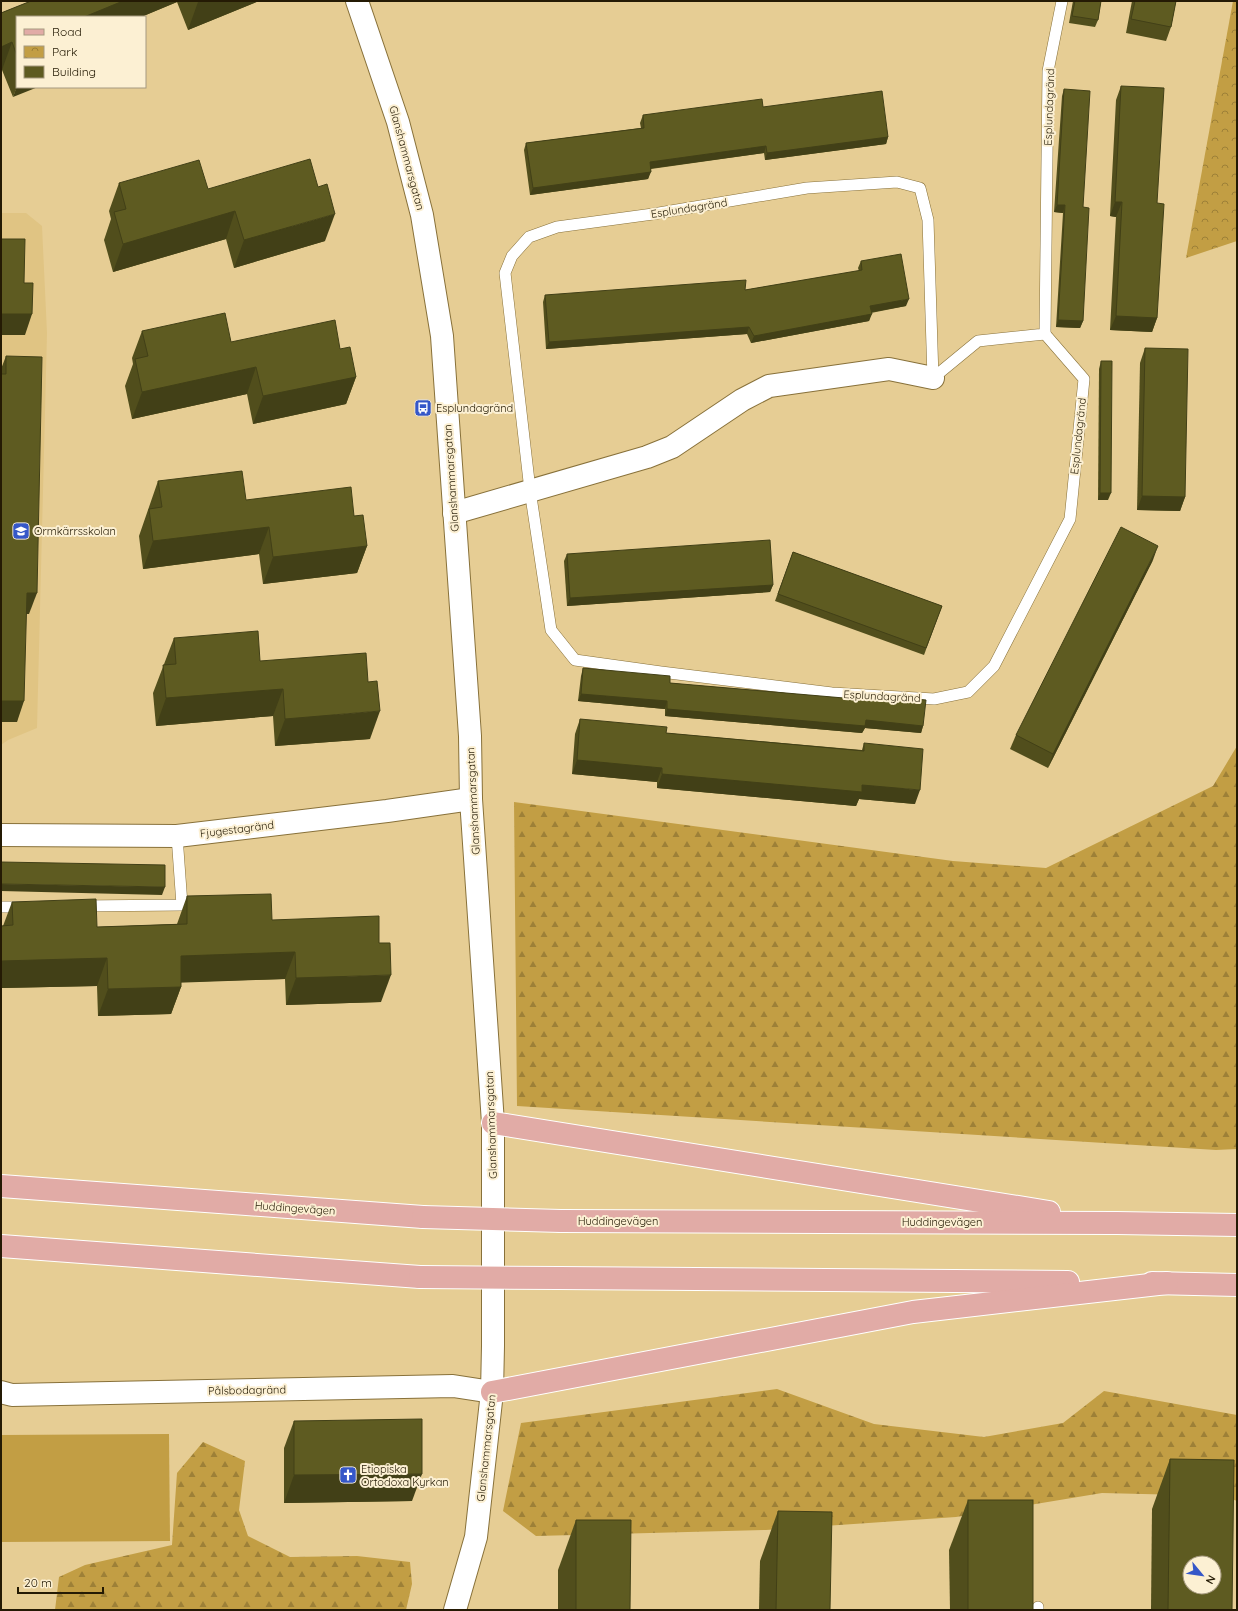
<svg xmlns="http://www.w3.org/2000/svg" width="1238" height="1611" viewBox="0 0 1238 1611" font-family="Quicksand,sans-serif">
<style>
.built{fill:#e0c483}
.forest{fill:url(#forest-firs)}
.park{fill:url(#park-crowns)}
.pitch{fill:#c29e44}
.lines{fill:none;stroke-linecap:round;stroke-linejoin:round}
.service-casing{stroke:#88713a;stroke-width:12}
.minor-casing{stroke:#88713a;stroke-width:24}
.primary-casing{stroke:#fff;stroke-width:24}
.service{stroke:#fff;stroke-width:11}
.minor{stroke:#fff;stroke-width:22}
.primary{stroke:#e1aba6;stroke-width:22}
.primary-bridge-casing{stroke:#fff;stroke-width:24;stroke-linecap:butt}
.primary-bridge{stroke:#e1aba6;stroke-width:22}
.wall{fill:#514e1c}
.shaded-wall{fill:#424017}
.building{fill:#5e5b21;stroke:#424017;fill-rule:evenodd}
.labels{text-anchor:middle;stroke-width:4;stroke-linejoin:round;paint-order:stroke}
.street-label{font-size:11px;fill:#241a04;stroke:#fcf0d3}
.poi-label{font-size:11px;fill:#241a04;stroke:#fcf0d3;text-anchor:start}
</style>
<defs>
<pattern id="forest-firs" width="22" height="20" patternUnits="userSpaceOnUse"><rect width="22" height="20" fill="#c29e44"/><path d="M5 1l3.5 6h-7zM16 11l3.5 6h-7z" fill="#9d8037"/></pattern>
<pattern id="park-crowns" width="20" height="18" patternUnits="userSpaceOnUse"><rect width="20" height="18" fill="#c29e44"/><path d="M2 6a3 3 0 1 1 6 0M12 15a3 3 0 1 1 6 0" fill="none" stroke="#9d8037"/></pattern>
</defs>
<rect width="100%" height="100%" fill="#e6cd94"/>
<!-- built -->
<path class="built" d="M1,213H26L42,226L47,333L37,728L8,740L1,745Z"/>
<!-- forest -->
<g class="forest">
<path d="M1237,746V1149L1216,1150L517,1106L514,802L953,861L1046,868L1213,786Z"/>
<path d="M777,1389L874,1424L984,1437L1063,1423L1104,1391L1237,1415V1501L1224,1496L1102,1493L956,1517L766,1530L536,1536L503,1511L521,1423Z"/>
<path d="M203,1442L245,1461L239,1510L248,1536L290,1557L357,1556L410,1562L412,1584L406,1610H55L59,1577L85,1565L172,1545L177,1473Z"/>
</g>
<!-- park -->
<path class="park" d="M1233,1H1237V241L1186,258Z"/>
<!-- pitch -->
<path class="pitch" d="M169,1434L170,1541L2,1542L1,1435Z"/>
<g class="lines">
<defs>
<g id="service">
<path d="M933,378L928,220L920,188L897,182L807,188L653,214L557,227L529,237L512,256L505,273L530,490L551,630L575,660L661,672L832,693L934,699L968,692L994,666L1070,519L1084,379L1045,334"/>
<path d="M933,378L978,341L1045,334L1048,71L1062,1"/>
<path d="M81,906L182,905L177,836"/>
<path d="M1,907H24"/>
<path d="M1038,1610V1607"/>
</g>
<g id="minor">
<path d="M357,1L398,122L422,215L442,336L470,736L471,799L493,1123V1346L492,1392L476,1537L455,1610"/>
<path d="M454,513L647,457L672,447L742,400L769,386L889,369L933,378"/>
<path d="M1,835L177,836L387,811L471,799"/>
<path d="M1,1392L12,1395L453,1386L492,1392"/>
</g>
<g id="primary">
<path d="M493,1123L1049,1212"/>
<path d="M1,1186L423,1217"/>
<path d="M561,1221L1117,1223L1237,1225"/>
<path d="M1,1246L420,1277"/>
<path d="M559,1278L1068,1282"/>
<path d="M1152,1283L1237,1285"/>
<path d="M492,1392L913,1312L1167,1283"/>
</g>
</defs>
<!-- service casing -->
<use href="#service" class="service-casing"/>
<!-- minor casing -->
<use href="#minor" class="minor-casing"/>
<!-- primary casing -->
<use href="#primary" class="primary-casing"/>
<!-- service -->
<use href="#service" class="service"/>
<!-- minor -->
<use href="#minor" class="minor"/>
<!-- primary -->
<use href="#primary" class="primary"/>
<defs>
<g id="primary-bridge">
<path d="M423,1217L561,1221"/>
<path d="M420,1277L559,1278"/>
</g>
</defs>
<!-- primary-bridge casing -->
<use href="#primary-bridge" class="primary-bridge-casing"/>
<!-- primary-bridge -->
<use href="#primary-bridge" class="primary-bridge"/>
</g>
<!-- wall -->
<g class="wall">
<path d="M31,1H259L188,30L177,2L141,17H17V87L13,97L2,70H1V13Z"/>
<path d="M1073,1H1101L1098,20L1095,27L1069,23Z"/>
<path d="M1132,1H1176L1171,27L1166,41L1126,33Z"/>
<path d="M1121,86L1157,203V318L1152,332L1110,330L1116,217L1110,216L1116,100Z"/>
<path d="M1064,89L1083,207V321L1080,328L1056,327L1063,213L1054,212L1062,96Z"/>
<path d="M763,107L888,137L886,144L765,160L764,153L651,169L648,179L530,195L524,150L526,143L641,128L640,123L643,115Z"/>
<path d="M119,183L208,189L325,241L234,268L226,239L113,272L104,240L111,219L109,211Z"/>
<path d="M861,261L906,306L871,313L869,321L751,343L747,334L546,349L543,302L545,295L745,290L859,271L858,268Z"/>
<path d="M142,331L231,342L340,349L356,377L346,404L253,424L247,394L132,419L125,386L133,364L132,358Z"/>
<path d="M1145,348L1185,497L1180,511L1137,510L1140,363Z"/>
<path d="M6,356L29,614H26L17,722H1V369Z"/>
<path d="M1101,361L1108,500H1098L1099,369Z"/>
<path d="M158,481L246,500L354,516L367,546L357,573L263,584L259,554L143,569L139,536Z"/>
<path d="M793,552L942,606L924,655L775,601Z"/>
<path d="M567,554L773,585L770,592L567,606L564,561Z"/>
<path d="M1153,560L1048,768L1010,749L1016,735Z"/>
<path d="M174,638L260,661L370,739L275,746L273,716L156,726L153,693Z"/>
<path d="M583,668L670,683L865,700L868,694L923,726L921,733L865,728L862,733L665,716V709L578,701L581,676Z"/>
<path d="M580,719L666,733L862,750L864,743L915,804L859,799L856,806L657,788V782L572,774L575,734Z"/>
<path d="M187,896L272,920L381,1002L286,1005L285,979L181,982V987L171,1014L98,1016L97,986L2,988L3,926L12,902L97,927L177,924Z"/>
<path d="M294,1421L412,1501L284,1503V1448Z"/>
<path d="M1170,1459L1232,1610H1151L1152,1509Z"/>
<path d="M968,1500L1033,1610H950L949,1550Z"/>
<path d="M778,1511L830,1610H759L760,1561Z"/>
<path d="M576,1520L630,1610H558V1570Z"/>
</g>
<!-- shaded-wall -->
<g class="shaded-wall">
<path d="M123,1H178L177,2L141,17H84Z"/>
<path d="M202,1H259L188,30L198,2Z"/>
<path d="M12,42L2,70H1V47Z"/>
<path d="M17,86V87H38L13,97Z"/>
<path d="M888,137L886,144L765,160L767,153Z"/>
<path d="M766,146L764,153L647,169L650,162Z"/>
<path d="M651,172L648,179L530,195L533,188Z"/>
<path d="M1115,202H1122L1116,217L1110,216Z"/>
<path d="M1057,205H1065L1063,213L1054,212Z"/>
<path d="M235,211L226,239L113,272L123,244Z"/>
<path d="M335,214L325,241L234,268L244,240Z"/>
<path d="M909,299L906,306L867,313L870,306Z"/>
<path d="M1,314H32L25,335H1Z"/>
<path d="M872,314L869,321L751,343L754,336Z"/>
<path d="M1116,316L1157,318L1152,332L1110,330Z"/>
<path d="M1058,320L1083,321L1080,328L1056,327Z"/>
<path d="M749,327L747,334L546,349L549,342Z"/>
<path d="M256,367L247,394L132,419L142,392Z"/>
<path d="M356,377L346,404L253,424L263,396Z"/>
<path d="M1100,493H1111L1108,500H1098Z"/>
<path d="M1142,496L1185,497L1180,511L1137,510Z"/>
<path d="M269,527L259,554L143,569L153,541Z"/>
<path d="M367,546L357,573L263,584L273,557Z"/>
<path d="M1158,546L1153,560L1048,768L1053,754Z"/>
<path d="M773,585L770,592L567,606L570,598Z"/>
<path d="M27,593H37L29,614H19Z"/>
<path d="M283,689L273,716L156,726L166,698Z"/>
<path d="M581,694L667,701L665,709L578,701Z"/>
<path d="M1,701H24L17,722H1Z"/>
<path d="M667,709L866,720L923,726L921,733L865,728L862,733L665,716Z"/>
<path d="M380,711L370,739L275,746L285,719Z"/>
<path d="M577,760L662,768L657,782L572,774Z"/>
<path d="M662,774L862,785L920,790L915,804L859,799L856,806L657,788Z"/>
<path d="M1,884L165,887L162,895L1,891Z"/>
<path d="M295,952L285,979L171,983L181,956Z"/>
<path d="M107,958L97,986L2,988L1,990V961Z"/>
<path d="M391,975L381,1002L286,1005L296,978Z"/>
<path d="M181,987L171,1014L98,1016L108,989Z"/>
<path d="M422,1474L412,1501L284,1503L294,1475Z"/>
</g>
<!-- building -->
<g class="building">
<path d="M31,1H123L84,17H17V56L12,42L1,47V13Z"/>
<path d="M1075,1H1101L1098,20L1072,16Z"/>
<path d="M1135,1H1176L1171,27L1131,19Z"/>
<path d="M1121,86L1164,88L1157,203L1164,204L1157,318L1116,316L1122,202H1115Z"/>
<path d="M1064,89L1090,91L1083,207L1089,208L1083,321L1058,320L1065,205H1057Z"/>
<path d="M882,91L888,137L767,153L766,146L650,162L651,172L533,188L526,143L644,128L643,115L762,99L763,107Z"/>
<path d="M310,159L318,187L327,184L335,214L244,240L235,211L123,244L114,212L126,209L119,183L199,160L208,189Z"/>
<path d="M1,239H25L24,283H33L32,314H1Z"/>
<path d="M901,254L909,299L870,306L872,314L754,336L749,327L549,342L545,295L746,280L745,290L862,270L861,261Z"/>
<path d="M225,313L231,342L335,320L340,349L350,347L356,377L263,396L256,367L142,392L135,359L148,356L142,331Z"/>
<path d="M1145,348L1188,349L1185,497L1142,496Z"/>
<path d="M6,356L42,357L37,593H27L24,701H1V374H6Z"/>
<path d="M1101,361H1112L1111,493H1100Z"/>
<path d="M242,471L246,500L351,487L354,516L363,515L367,546L273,557L269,527L153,541L149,509L162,507L158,481Z"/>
<path d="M1121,527L1158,546L1053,754L1016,735Z"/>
<path d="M770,540L773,585L570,598L567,554Z"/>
<path d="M793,552L942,606L926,648L778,594Z"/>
<path d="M258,631L260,661L366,653L368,682L377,681L380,711L285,719L283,689L166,698L163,665L176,664L174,638Z"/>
<path d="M583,668L670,676V683L867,700L868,694L926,700L923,726L866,720L865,726L667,709V701L581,694Z"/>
<path d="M580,719L667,727L666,733L864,751V743L923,749L920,790L862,785V792L662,774V768L577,760Z"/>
<path d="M1,862L165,865V887L1,884Z"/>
<path d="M271,894L272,920L379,916V943H390L391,975L296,978L295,952L181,956V987L108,989L107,958L1,961L2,988H1V926L13,925L12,902L96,899L97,927L187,924V896Z"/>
<path d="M422,1419V1474L294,1475V1421Z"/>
<path d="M1170,1459L1234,1460L1232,1610H1168ZM1190,1563H1214V1587H1190Z"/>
<rect x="968" y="1500" width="65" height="110"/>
<path d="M778,1511L832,1512L830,1610H776Z"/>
<path d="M576,1520H631L630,1610H576Z"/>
</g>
<!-- icons -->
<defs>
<symbol id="bus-square" viewBox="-11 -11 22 22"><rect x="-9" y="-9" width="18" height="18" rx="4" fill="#3557c8" stroke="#fcf0d3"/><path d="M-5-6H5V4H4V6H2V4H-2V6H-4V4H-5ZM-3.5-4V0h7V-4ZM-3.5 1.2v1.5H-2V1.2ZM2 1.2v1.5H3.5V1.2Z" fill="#fff"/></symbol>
<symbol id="school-square" viewBox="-11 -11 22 22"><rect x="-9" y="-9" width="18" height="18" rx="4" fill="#3557c8" stroke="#fcf0d3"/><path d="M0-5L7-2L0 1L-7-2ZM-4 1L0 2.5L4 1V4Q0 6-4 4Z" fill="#fff"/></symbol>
<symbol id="church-square" viewBox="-11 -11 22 22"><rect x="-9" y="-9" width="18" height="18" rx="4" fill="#3557c8" stroke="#fcf0d3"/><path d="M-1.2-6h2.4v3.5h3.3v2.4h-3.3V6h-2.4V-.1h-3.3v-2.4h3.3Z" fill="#fff"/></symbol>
</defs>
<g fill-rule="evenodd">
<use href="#bus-square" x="413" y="398" width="20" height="20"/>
<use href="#school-square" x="11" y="521" width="20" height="20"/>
<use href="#church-square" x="338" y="1465" width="20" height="20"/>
</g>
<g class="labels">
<!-- street labels -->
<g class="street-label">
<text transform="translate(1049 107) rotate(-88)" y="4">Esplundagränd</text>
<text transform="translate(407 158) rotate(75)" y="4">Glanshammarsgatan</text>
<text transform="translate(689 208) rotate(-9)" y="4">Esplundagränd</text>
<text transform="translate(1078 436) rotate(-84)" y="4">Esplundagränd</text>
<text transform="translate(451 478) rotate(-94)" y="4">Glanshammarsgatan</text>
<text transform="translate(882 696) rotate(3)" y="4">Esplundagränd</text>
<text transform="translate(473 801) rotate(-93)" y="4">Glanshammarsgatan</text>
<text transform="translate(237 829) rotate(-7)" y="4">Fjugestagränd</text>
<text transform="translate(491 1125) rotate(-92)" y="4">Glanshammarsgatan</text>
<text transform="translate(295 1208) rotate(4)" y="4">Huddingevägen</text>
<text x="618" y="1225">Huddingevägen</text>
<text x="942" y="1226">Huddingevägen</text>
<text transform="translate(247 1390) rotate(-1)" y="4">Pålsbodagränd</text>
<text transform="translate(486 1448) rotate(-84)" y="4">Glanshammarsgatan</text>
</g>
<!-- poi labels -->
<g class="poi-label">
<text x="436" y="412">Esplundagränd</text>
<text x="34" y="535">Ormkärrsskolan</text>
<text x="361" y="1473">Etiopiska<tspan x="361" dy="13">Ortodoxa Kyrkan</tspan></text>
</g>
</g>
<!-- border -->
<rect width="1238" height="1611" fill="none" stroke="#241a04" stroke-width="4"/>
<!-- legend -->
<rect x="16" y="16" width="130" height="72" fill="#fcf0d3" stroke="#a69a80"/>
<rect x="24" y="29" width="20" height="6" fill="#e1aba6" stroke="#a69a80"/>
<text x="52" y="36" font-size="12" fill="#241a04">Road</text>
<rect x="24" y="46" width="20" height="12" fill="url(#park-crowns)" stroke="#a69a80"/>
<text x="52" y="56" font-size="12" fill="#241a04">Park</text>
<rect x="24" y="66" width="20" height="12" fill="#5e5b21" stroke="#a69a80"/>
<text x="52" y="76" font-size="12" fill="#241a04">Building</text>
<!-- north arrow -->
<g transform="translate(1202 1575) rotate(119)"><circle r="19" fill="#fcf0d3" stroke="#a69a80"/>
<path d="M0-3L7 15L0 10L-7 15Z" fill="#3557c8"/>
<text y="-6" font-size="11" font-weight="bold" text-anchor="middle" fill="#241a04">N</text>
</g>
<!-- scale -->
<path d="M18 1587v6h85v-6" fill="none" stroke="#241a04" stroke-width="2"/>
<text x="24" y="1587" font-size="12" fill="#241a04" stroke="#fcf0d3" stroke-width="3" paint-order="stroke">20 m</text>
</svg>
